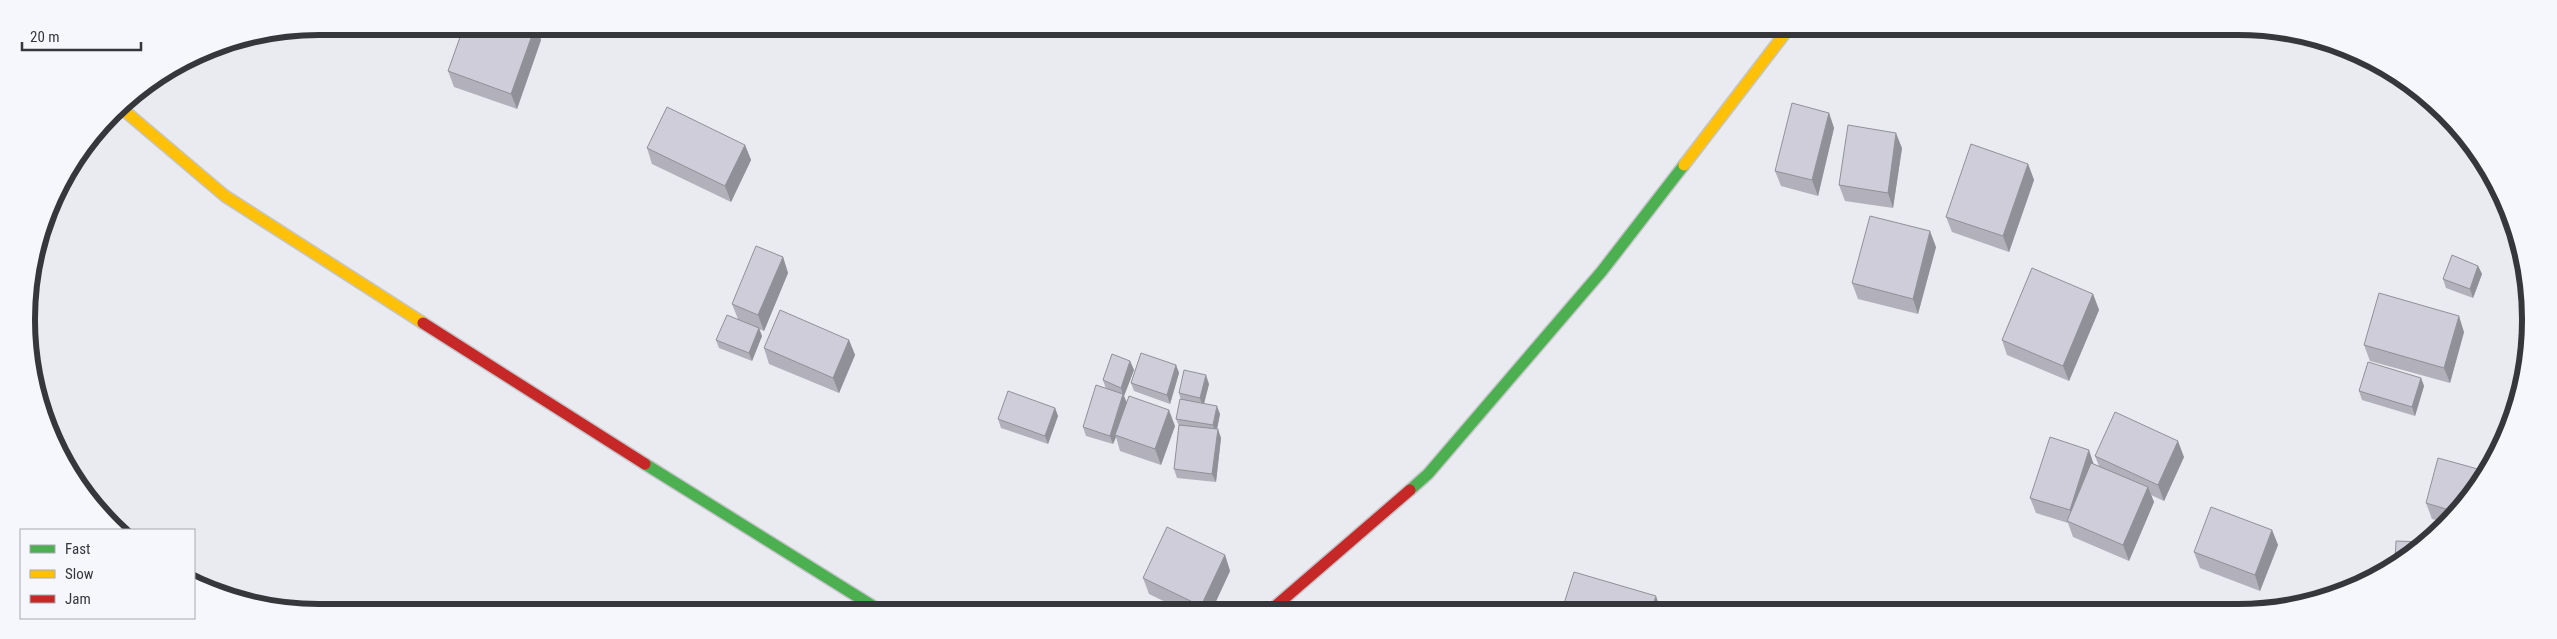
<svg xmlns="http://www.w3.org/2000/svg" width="2557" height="639" viewBox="0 0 2557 639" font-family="'Roboto Condensed',sans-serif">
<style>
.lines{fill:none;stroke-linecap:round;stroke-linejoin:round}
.fast-casing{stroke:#c4c5c9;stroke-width:14}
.slow-casing{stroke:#c4c5c9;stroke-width:14}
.jam-casing{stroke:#c4c5c9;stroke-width:14}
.fast{stroke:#4caf50;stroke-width:11}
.slow{stroke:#ffc107;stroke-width:11}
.jam{stroke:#c62828;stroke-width:11}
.wall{fill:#b1b0bb}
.shaded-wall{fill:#909098}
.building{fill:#cecdd9;stroke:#909098}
.rim{fill:none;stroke:#35373b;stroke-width:6}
</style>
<rect width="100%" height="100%" fill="#eaebf0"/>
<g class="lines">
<defs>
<g id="fast">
<path d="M645,464L879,610"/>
<path d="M1410,490L1428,474L1602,271L1684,165"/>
</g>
<g id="slow">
<path d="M120,107L225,196L423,323"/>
<path d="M1684,165L1789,28"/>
</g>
<g id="jam">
<path d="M423,323L645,464"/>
<path d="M1271,610L1410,490"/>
</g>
</defs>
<!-- fast casing -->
<use href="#fast" class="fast-casing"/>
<!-- slow casing -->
<use href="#slow" class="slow-casing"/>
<!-- jam casing -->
<use href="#jam" class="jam-casing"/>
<!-- fast -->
<use href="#fast" class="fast"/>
<!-- slow -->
<use href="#slow" class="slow"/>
<!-- jam -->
<use href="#jam" class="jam"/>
</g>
<!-- wall -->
<g class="wall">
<path d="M464,26L537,27L541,40L517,109L454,87L448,71Z"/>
<path d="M1829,113L1834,128L1818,196L1781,186L1775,171Z"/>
<path d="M745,145L751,160L731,202L652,164L647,148Z"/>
<path d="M1902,148L1893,208L1845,201L1839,185Z"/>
<path d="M2028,164L2034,180L2009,252L1952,232L1946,217Z"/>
<path d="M1936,247L1918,314L1858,299L1852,283Z"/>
<path d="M783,257L788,273L764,331L759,329L762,336L752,361L719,348L716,340L738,319L732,304Z"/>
<path d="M2478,266L2482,274L2473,298L2446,288L2443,279Z"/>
<path d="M2093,294L2099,310L2069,381L2007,355L2002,340Z"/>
<path d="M2464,332L2450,383L2370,361L2364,345Z"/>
<path d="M849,340L855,355L839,393L769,364L764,348Z"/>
<path d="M1130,361L1134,370L1124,396L1126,402L1175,426L1161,465L1120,451L1116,437L1113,444L1086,436L1083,427L1106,389L1103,380Z"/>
<path d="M1176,365L1179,373L1170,404L1134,391L1131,383Z"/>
<path d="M2421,378L2424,386L2415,416L2362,400L2359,391Z"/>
<path d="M1209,384L1204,404L1220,414L1217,429L1221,438L1216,482L1177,478L1174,469L1179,426L1176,419L1181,400L1179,393Z"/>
<path d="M1055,408L1058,416L1048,444L1001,428L998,419Z"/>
<path d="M2095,456L2184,457L2164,501L2151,495L2154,502L2129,561L2073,537L2068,523L2036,513L2030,498L2094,464L2099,466Z"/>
<path d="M2485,471L2447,523L2432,519L2426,503Z"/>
<path d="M2272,530L2278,545L2260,591L2200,568L2194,552Z"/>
<path d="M1225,555L1230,571L1212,610H1182L1149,594L1143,578Z"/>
</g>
<!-- shaded-wall -->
<g class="shaded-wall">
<path d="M535,27H537L541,40L517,109L511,94Z"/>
<path d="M1829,113L1834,128L1818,196L1812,180Z"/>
<path d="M1896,133L1902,148L1893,208L1888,193Z"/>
<path d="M745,145L751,160L731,202L725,186Z"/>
<path d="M2028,164L2034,180L2009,252L2003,236Z"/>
<path d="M1930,231L1936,247L1918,314L1913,299Z"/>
<path d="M783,257L788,273L764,331L758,315Z"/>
<path d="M2478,266L2482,274L2473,298L2470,289Z"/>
<path d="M2093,294L2099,310L2069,381L2063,366Z"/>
<path d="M2459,316L2464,332L2450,383L2444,368Z"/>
<path d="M759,328L762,336L752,361L749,353Z"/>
<path d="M849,340L855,355L839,393L833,378Z"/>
<path d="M1130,361L1134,370L1124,396L1127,403L1115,435L1116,437L1113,444L1110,436L1123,395L1121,388Z"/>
<path d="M1176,365L1179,373L1170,404L1167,395Z"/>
<path d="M1206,375L1209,384L1203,407L1200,398Z"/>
<path d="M2421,378L2424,386L2415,416L2412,407Z"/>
<path d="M1217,406L1220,414L1216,434L1213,425Z"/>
<path d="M1055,408L1058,416L1048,444L1045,436Z"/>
<path d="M1169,410L1175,426L1161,465L1155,449Z"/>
<path d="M1218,429L1221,438L1216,482L1212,474Z"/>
<path d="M2178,441L2184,457L2164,501L2158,485Z"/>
<path d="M2089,450L2094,465L2075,524L2070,510Z"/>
<path d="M2148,487L2154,502L2129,561L2123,545Z"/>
<path d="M2272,530L2278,545L2260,591L2255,575Z"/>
<path d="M1225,555L1230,571L1212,610H1202L1201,606Z"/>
<path d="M1656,596L1661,610H1651Z"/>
</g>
<!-- building -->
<g class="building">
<path d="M464,26L535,27L511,94L448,71Z"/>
<path d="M1792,103L1829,113L1812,180L1775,171Z"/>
<path d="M667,107L745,145L725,186L647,148Z"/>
<path d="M1848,125L1896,133L1888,193L1839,185Z"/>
<path d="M1971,144L2028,164L2003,236L1946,217Z"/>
<path d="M1870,216L1930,231L1913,299L1852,283Z"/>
<path d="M756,246L783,257L758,315L732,304Z"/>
<path d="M2452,255L2478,266L2470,289L2443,279Z"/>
<path d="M2032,268L2093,294L2063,366L2002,340Z"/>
<path d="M2379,293L2459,316L2444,368L2364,345Z"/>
<path d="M780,310L849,340L833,378L764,348Z"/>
<path d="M727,315L759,328L749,353L716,340Z"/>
<path d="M1141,353L1176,365L1167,395L1131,383Z"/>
<path d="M1112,354L1130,361L1121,388L1103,380Z"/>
<path d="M2368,362L2421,378L2412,407L2359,391Z"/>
<path d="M1184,370L1206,375L1200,398L1179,393Z"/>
<path d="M1096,385L1123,394L1110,436L1083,427Z"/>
<path d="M1008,391L1055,408L1045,436L998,419Z"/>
<path d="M1129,396L1169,410L1155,449L1115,435Z"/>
<path d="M1180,399L1217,406L1213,425L1176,419Z"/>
<path d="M2115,412L2178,441L2158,485L2095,456Z"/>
<path d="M1179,425L1218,429L1212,474L1174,469Z"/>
<path d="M2050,437L2089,450L2070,510L2030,498Z"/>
<path d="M2438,458L2485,471L2456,512L2426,503Z"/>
<path d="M2091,463L2148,487L2123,545L2067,521Z"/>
<path d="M2211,507L2272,530L2255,575L2194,552Z"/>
<path d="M1167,527L1225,555L1201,606L1143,578Z"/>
<path d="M2396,541L2423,542L2395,562Z"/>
<path d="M1574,572L1656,596L1651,610H1562Z"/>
</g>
<!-- crop -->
<path d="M0 0H2557V639H0ZM319 35H2238A284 284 0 0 1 2522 319V320A284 284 0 0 1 2238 604H319A284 284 0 0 1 35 320V319A284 284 0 0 1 319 35Z" fill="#f5f7fd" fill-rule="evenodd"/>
<path class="rim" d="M319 35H2238A284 284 0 0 1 2522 319V320A284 284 0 0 1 2238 604H319A284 284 0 0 1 35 320V319A284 284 0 0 1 319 35Z"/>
<!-- legend -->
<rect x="20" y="529" width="175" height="90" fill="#f5f7fd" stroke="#a8aaaf"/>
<rect x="30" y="545" width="25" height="8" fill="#4caf50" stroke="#a8aaaf"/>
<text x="65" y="554" font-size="15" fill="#35373b">Fast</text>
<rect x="30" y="570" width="25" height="8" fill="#ffc107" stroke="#a8aaaf"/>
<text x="65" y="579" font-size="15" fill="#35373b">Slow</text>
<rect x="30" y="595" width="25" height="8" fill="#c62828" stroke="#a8aaaf"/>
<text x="65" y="604" font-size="15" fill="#35373b">Jam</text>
<!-- scale -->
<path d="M22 42v8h119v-8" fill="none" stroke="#35373b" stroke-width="2.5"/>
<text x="30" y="42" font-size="15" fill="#35373b" stroke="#f5f7fd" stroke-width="4" paint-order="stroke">20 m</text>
</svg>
